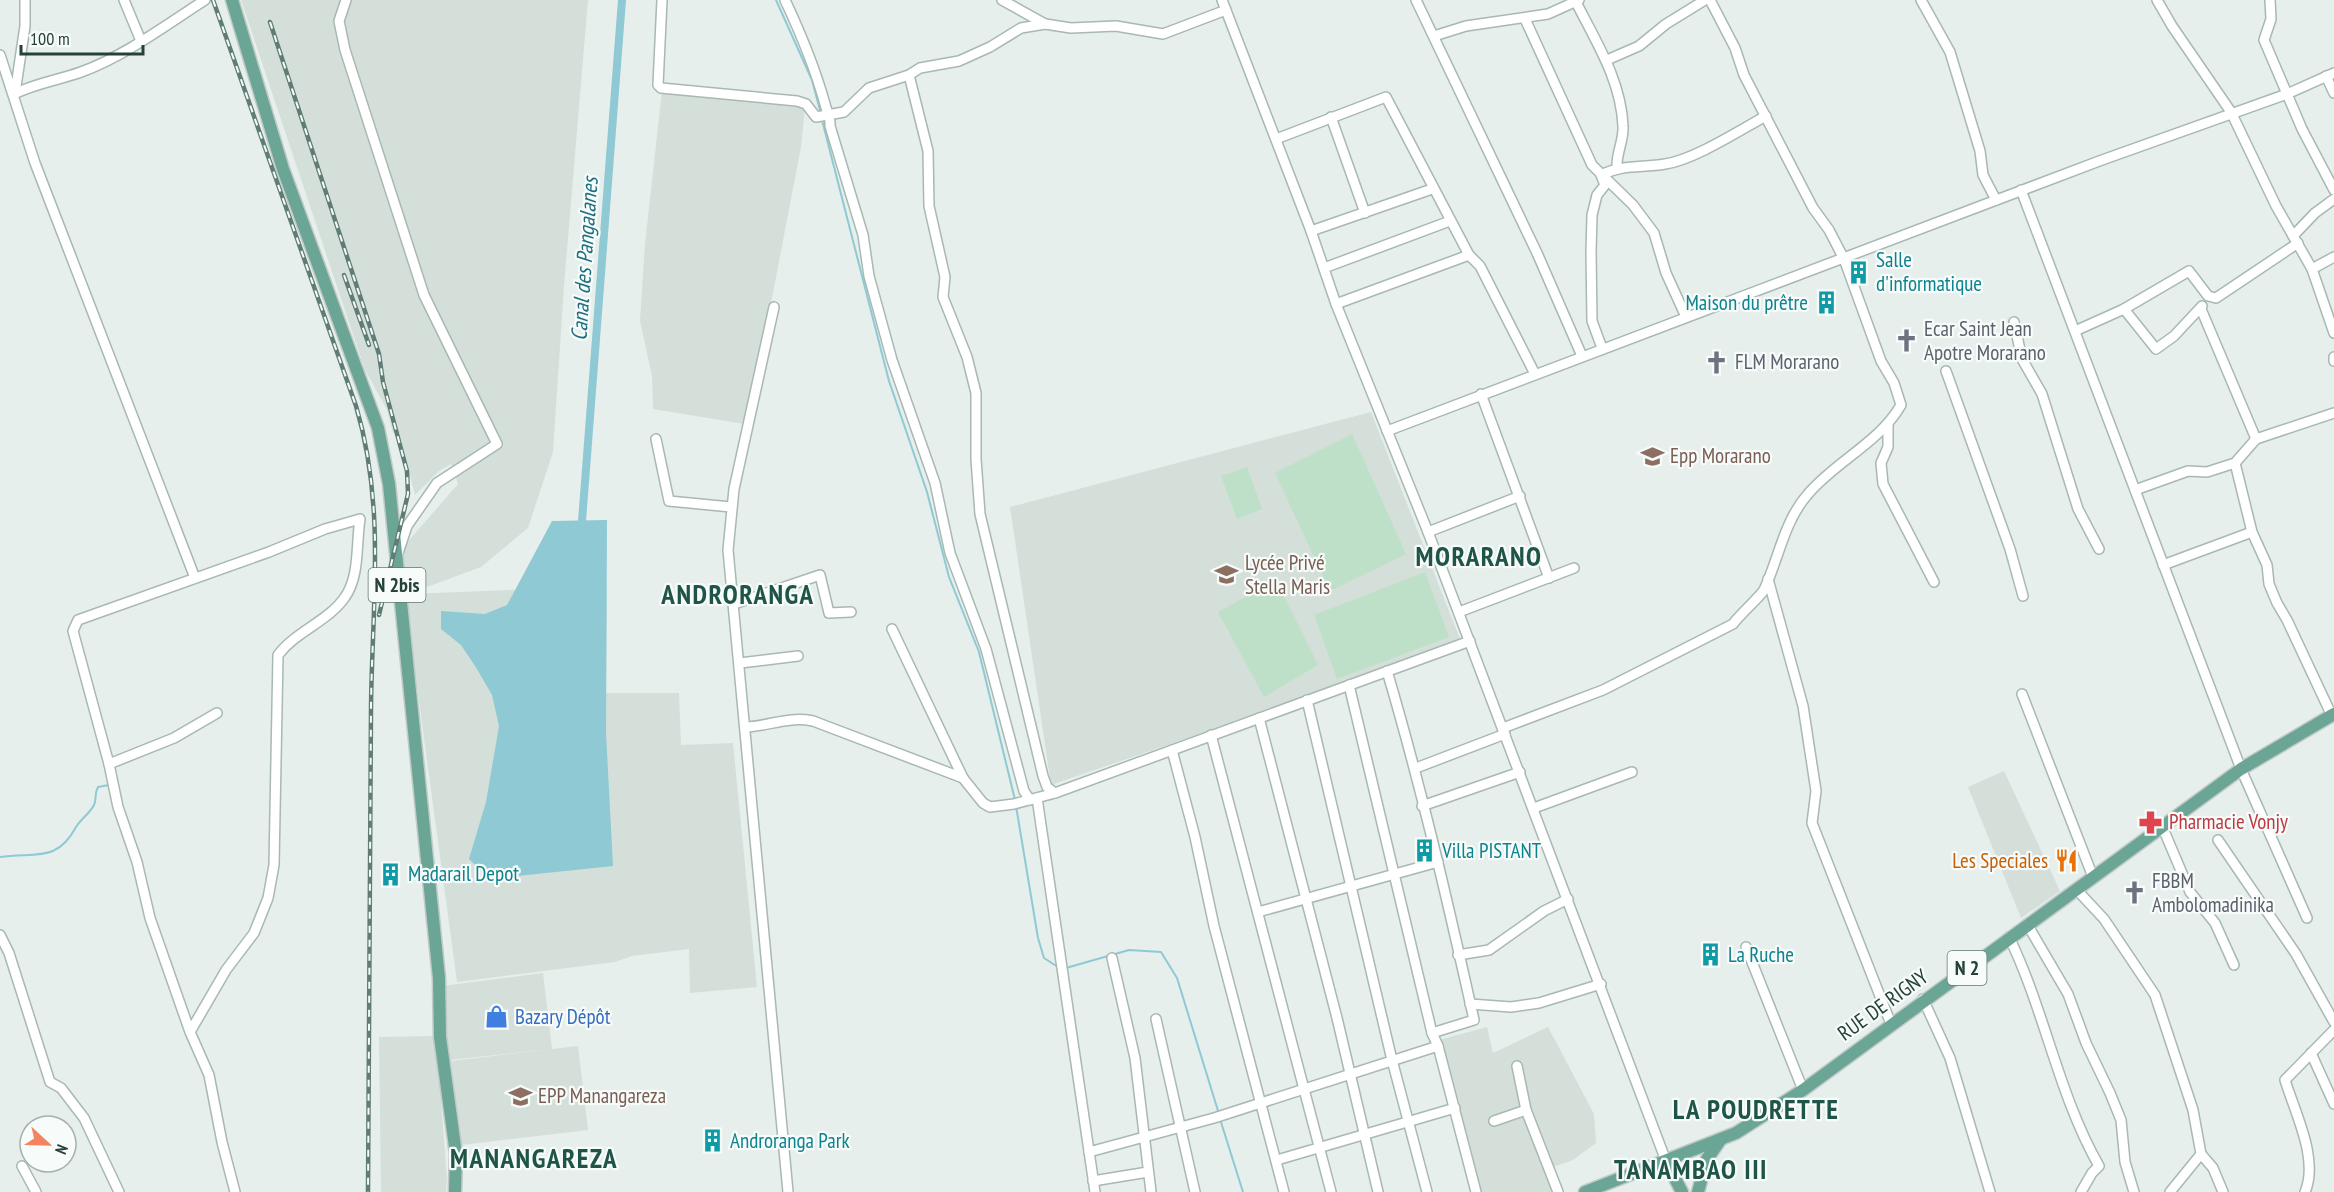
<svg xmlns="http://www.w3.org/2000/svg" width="2334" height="1192" viewBox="0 0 2334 1192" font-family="'PT Sans Narrow',sans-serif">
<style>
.built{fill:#d4dfda}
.green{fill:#bfe0c8}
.water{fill:#8ec9d4}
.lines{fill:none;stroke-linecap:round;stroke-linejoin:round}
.stream{stroke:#8ec9d4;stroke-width:2}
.canal{stroke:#8ec9d4;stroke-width:8}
.minor-casing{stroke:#a8b8b2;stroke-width:12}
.major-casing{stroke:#c2cac8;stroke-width:15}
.minor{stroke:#fff;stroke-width:9}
.major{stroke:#6aa596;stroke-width:12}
.rail-casing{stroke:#5f7d75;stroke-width:4.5}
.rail{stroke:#f7fbf9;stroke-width:2;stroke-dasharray:7;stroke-linecap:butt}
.labels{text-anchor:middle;stroke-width:4.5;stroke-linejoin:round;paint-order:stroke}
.shield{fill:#f7fbf9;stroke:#637a73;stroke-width:1.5}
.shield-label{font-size:20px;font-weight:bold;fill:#24423a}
.culture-label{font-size:21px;fill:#0d838f;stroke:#f7fbf9;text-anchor:start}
.worship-label{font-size:21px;fill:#5b616d;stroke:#f7fbf9;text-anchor:start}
.education-label{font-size:21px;fill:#785e54;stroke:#f7fbf9;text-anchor:start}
.health-label{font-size:21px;fill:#be3a42;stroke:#f7fbf9;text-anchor:start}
.food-label{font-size:21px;fill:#c56008;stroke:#f7fbf9;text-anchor:end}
.street-label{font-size:21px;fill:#24423a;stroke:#f7fbf9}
.shop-label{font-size:21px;fill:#366cbe;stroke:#f7fbf9;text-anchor:start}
.water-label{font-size:22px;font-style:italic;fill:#1c6f80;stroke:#f7fbf9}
.district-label{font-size:27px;font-weight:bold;letter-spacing:1.5px;fill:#1f5548;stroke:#f7fbf9}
</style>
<rect width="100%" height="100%" fill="#e6efeb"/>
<!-- built -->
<g class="built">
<path d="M241,0H588L564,286L553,452L528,528L481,567L408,594L607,586L606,693H679L681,745L733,743L757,987L690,993L689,949L632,956L615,962L457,982L400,561L404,546L458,484L451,464L439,471L415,495L399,432L393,433L387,410L365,370Z"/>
<path d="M662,91L799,103L805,108L801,147L758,371L744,424L653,409L652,376L640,321L645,244Z"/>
<path d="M1371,412L1462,644L1051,785L1010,507Z"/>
<path d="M2004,771L2060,891L2021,918L1968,787Z"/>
<path d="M543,973L552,1049L578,1046L588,1130L461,1145L451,1061L543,1050L449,1060L442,986Z"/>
<path d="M1487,1027L1493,1053L1548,1027L1594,1114L1596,1143L1573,1160L1550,1168L1557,1192H1476L1439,1040Z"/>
<path d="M436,1036L447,1179L446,1192H381L379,1037Z"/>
</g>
<!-- green -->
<g class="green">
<path d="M1352,434L1406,554L1330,591L1275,473Z"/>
<path d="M1247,467L1262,509L1237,519L1221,476Z"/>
<path d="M1425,572L1449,637L1337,679L1314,615Z"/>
<path d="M1276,580L1318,665L1264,697L1218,612Z"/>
</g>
<!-- water -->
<path class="water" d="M607,520L606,733L613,866L489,879L469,859L486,802L499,726L492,695L477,669L461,645L441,629V611L485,614L507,605L552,521Z"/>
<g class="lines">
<!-- stream -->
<g class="stream">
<path d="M776,0L812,80L821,114"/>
<path d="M822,120L889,381L927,492L949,577L979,652L1015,800"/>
<path d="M1016,806L1038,938L1044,958L1058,967"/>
<path d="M0,857C35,852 57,863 76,827C81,819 90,813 94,805C97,799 94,794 98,787L109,785"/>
<path d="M1066,968L1129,950L1161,952L1177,978L1219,1114"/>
<path d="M1220,1119L1243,1192"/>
</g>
<!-- canal -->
<path class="canal" d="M582,521L622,0"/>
<defs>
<g id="minor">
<path d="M124,0L141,41"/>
<path d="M346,0L339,21L345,50L424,295L497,444L437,483L407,526L398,553"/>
<path d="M662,0L658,85L661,88L797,101L806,104L816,117L844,112L869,88L909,75L920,68L959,61L990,47L1021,28L1045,24L1071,28L1116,26L1163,34L1226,10"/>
<path d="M785,0C801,34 815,68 825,104C827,113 831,116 830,126L863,235L869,276L892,360L935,483L950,553L986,649L1024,791L1030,800"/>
<path d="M1002,0L1045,24"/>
<path d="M1222,0L1311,231L1336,304L1428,532L1666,1161"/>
<path d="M1416,0L1537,253L1582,356"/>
<path d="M1921,0L1950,52L1980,151L1983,175L1996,200"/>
<path d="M2157,0L2172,26L2231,112L2276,206L2312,269L2334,333"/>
<path d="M2270,0L2271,19L2264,40L2302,129L2334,190"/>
<path d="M1576,2C1596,42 1621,80 1623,126C1624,140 1616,154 1617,167"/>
<path d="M1525,19L1592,165L1633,205L1654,233L1666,273L1686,317"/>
<path d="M1434,36L1466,26L1548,14L1579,0"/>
<path d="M0,55L35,163L195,578"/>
<path d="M1607,60L1639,46L1666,24L1705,0"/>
<path d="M909,75L928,151L929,206L945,277L943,297L967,357L976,393V459L980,514L1043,776L1047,787L1055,793"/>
<path d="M2326,76L2334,93"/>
<path d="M15,93L25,26V0"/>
<path d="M14,94C36,83 59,80 81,72C125,56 166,25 205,0"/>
<path d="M1331,117L1365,213"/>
<path d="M1276,139L1386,97L1469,255L1336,304"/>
<path d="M2021,190L2241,769L2307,918"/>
<path d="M1311,231L1432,189"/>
<path d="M2293,236L2315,213L2334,199"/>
<path d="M1469,255L1480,266L1535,374"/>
<path d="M1324,268L1450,221"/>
<path d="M2312,269L2334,257"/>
<path d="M774,307L734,489L728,550L788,1192"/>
<path d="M2124,309L2156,349L2174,336L2202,306"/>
<path d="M2201,309L2256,439"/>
<path d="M2014,322L2022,359L2042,394L2078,509L2099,549"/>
<path d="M2075,331L2124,309L2189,271L2208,296L2216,298L2298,243"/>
<path d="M1602,348L1592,321L1591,252L1592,215L1597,195L1605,185L1601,175C1623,164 1642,168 1665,164C1694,160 1740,130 1766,116"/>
<path d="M2334,357V361"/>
<path d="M1946,371L2010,549L2023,596"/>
<path d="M1481,394L1549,578"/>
<path d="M1888,425V447L1881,463L1883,484L1934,582"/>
<path d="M1387,431L2102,160L2287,94L2334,73"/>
<path d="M656,439L669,501L731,507"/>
<path d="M2235,463L2252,532L2267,565L2269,584L2277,603L2287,620L2332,716"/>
<path d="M2135,490L2188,471L2207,472L2235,463L2256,439L2334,413"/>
<path d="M1428,532L1520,496"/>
<path d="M2163,565L2252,532"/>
<path d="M1768,579L1803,706L1816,791L1812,823L1891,1024"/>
<path d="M734,604L820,575L829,613L851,612"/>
<path d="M1459,612L1574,568"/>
<path d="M892,629L963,778"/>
<path d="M740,663L798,656"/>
<path d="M1387,671C1421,786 1448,903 1474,1020L1432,1033"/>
<path d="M1349,685L1432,1033L1438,1046L1476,1192"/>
<path d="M2022,694L2093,877"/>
<path d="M1307,700L1392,1060L1427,1192"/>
<path d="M1259,718L1337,1018L1378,1192"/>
<path d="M746,727C770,726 788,716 813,721L963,778L983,803L990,807L1014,804L1055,793L1470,641"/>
<path d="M1503,728L1603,690L1733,624C1740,614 1759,598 1764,590C1779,558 1784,521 1808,494C1836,461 1879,443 1901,405L1894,383L1881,361L1844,259L1829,230L1813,208L1744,75L1735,48L1710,0"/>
<path d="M1211,735L1331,1192"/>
<path d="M1172,750L1195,837L1214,926L1284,1192"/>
<path d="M109,764L174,738L217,713"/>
<path d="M1416,768L1505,734"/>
<path d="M1037,798L1095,1192"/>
<path d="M1422,806L1520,772"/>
<path d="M1534,808L1632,772"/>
<path d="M2162,826L2190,892L2215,923L2234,965"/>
<path d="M2218,840L2296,954L2334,1022"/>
<path d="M2076,889L2104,919L2155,995L2193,1110L2201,1154L2213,1168L2223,1192"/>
<path d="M1258,912L1438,862"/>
<path d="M2027,924L2068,994L2086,1043L2110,1093L2121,1120L2125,1162L2134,1192"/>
<path d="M0,935L9,953L50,1082L61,1088L84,1118L119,1192"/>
<path d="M2009,937C2045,1011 2058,1094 2099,1166L2092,1173L2081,1192"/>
<path d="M1746,947L1803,1090"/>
<path d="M1458,955L1489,950L1544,911L1568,899"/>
<path d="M1112,958L1135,1058L1151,1192"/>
<path d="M1923,999L1950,1058L1990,1192"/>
<path d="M1470,1004L1511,1007L1539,1003L1601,984"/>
<path d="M1156,1019L1195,1192"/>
<path d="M190,1032L226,970L254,933L268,898L274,865L278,655C296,631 329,621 345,597C360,576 356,543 360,519L325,529L269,552L78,620L73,631L109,764L118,807L137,862L150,918L190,1032L209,1075L222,1142L235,1192"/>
<path d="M2311,1053L2334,1104"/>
<path d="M1517,1066L1526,1110L1558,1192"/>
<path d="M1494,1121L1526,1110"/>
<path d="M1089,1152L1214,1118L1438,1046"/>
<path d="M1277,1160L1455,1108"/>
<path d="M22,1166L36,1192"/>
<path d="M1093,1181L1148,1172"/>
<path d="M2170,1192L2201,1154"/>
<path d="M2305,1192C2319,1159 2295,1113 2285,1080L2334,1030"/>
</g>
<g id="major">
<path d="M232,0L283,169L378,428L389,484L439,978L440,1037L456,1154L455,1192"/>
<path d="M1666,1161L1682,1192"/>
<path d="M1585,1192L1736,1133L1803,1090L2241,769L2334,714"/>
<path d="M1698,1192L1707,1159L1721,1139"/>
</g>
</defs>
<!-- minor casing -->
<use href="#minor" class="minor-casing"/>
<!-- major casing -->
<use href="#major" class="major-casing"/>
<!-- minor -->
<use href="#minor" class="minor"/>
<!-- major -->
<use href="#major" class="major"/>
<defs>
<g id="rail">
<path d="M213,0L356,406C386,507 372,605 371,707C370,869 369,1030 368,1192"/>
<path d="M270,22L379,354L383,382L407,471L408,494L379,615"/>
<path d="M344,275L369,345"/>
</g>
</defs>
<!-- rail casing -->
<use href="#rail" class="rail-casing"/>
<!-- rail -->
<use href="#rail" class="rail"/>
</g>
<!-- icons -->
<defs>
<symbol id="building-bare" viewBox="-9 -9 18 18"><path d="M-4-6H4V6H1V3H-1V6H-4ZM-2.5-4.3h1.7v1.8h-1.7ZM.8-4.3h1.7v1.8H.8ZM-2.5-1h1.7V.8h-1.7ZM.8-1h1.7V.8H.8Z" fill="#0f9aa8" stroke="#f7fbf9" stroke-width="2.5" paint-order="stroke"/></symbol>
<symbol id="church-bare" viewBox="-9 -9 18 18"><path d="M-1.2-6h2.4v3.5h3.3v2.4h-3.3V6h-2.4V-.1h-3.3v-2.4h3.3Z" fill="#6b7280" stroke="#f7fbf9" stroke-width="2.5" paint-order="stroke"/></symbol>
<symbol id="school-bare" viewBox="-9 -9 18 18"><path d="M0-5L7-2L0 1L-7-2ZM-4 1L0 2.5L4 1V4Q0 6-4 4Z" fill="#8d6e63" stroke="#f7fbf9" stroke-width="2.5" paint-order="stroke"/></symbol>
<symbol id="pharmacy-bare" viewBox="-9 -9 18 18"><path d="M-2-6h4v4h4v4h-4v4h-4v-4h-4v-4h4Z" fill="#e0444e" stroke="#f7fbf9" stroke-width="2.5" paint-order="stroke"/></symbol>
<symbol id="restaurant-bare" viewBox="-9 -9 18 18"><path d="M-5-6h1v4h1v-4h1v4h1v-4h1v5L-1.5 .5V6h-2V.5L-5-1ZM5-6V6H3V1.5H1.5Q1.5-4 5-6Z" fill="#e8710a" stroke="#f7fbf9" stroke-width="2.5" paint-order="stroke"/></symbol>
<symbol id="shop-bare" viewBox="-9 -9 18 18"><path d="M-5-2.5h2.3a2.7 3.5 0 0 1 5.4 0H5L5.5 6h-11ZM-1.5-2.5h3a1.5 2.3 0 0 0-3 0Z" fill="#3f7fe0" stroke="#f7fbf9" stroke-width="2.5" paint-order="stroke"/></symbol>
</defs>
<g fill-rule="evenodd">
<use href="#building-bare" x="1842" y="256" width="33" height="33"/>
<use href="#building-bare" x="1810" y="286" width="33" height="33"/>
<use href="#church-bare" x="1890" y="324" width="33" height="33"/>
<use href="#church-bare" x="1700" y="346" width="33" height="33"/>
<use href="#school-bare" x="1636" y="440" width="33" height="33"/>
<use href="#school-bare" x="1210" y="558" width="33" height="33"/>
<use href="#pharmacy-bare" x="2134" y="806" width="33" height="33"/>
<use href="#building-bare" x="1408" y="834" width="33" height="33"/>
<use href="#restaurant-bare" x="2050" y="844" width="33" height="33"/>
<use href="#building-bare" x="374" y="858" width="33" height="33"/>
<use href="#church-bare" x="2118" y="876" width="33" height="33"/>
<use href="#building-bare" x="1694" y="938" width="33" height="33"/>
<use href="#shop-bare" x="480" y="1000" width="33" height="33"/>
<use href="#school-bare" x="504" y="1080" width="33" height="33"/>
<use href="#building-bare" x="696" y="1124" width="33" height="33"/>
</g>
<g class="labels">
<!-- shield labels -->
<g class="shield">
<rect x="368.5" y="568" width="57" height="34" rx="4.5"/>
<rect x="1947.5" y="951" width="39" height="34" rx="4.5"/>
</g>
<g class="shield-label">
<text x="397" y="592">N 2bis</text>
<text x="1967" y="975">N 2</text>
</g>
<!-- culture labels -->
<g class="culture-label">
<text x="1876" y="267">Salle<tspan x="1876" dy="24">d'informatique</tspan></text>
<text x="1808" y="310" text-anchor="end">Maison du prêtre</text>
<text x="1442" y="858">Villa PISTANT</text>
<text x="408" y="881">Madarail Depot</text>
<text x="1728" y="962">La Ruche</text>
<text x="730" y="1148">Androranga Park</text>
</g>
<!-- worship labels -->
<g class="worship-label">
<text x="1924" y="336">Ecar Saint Jean<tspan x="1924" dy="24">Apotre Morarano</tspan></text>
<text x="1735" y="369">FLM Morarano</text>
<text x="2152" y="888">FBBM<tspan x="2152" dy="24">Ambolomadinika</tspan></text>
</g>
<!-- education labels -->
<g class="education-label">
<text x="1670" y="463">Epp Morarano</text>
<text x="1245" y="570">Lycée Privé<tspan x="1245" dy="24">Stella Maris</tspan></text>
<text x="538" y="1103">EPP Manangareza</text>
</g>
<!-- health labels -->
<g class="health-label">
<text x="2169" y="829">Pharmacie Vonjy</text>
</g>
<!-- food labels -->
<g class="food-label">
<text x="2048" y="868">Les Speciales</text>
</g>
<!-- street labels -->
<g class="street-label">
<text transform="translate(1883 1005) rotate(-36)" y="7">RUE DE RIGNY</text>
</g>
<!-- shop labels -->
<g class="shop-label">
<text x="515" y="1024">Bazary Dépôt</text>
</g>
<!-- water labels -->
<g class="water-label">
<text transform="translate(584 259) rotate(-86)" y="8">Canal des Pangalanes</text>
</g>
<!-- district labels -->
<g class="district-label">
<text x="1479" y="566">MORARANO</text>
<text x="738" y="604">ANDRORANGA</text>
<text x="1756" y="1119">LA POUDRETTE</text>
<text x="534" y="1168">MANANGAREZA</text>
<text x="1691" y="1179">TANAMBAO III</text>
</g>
</g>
<!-- north arrow -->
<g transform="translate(48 1144) rotate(112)"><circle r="28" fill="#f7fbf9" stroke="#a3b1ad" stroke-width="1.5"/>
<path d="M0-4.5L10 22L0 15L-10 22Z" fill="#f4845f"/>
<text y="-9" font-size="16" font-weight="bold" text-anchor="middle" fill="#24423a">N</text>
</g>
<!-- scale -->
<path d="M21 45v9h122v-9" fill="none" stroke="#24423a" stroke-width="3"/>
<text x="30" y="45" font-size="18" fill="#24423a" stroke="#f7fbf9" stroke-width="4.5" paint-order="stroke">100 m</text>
</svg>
